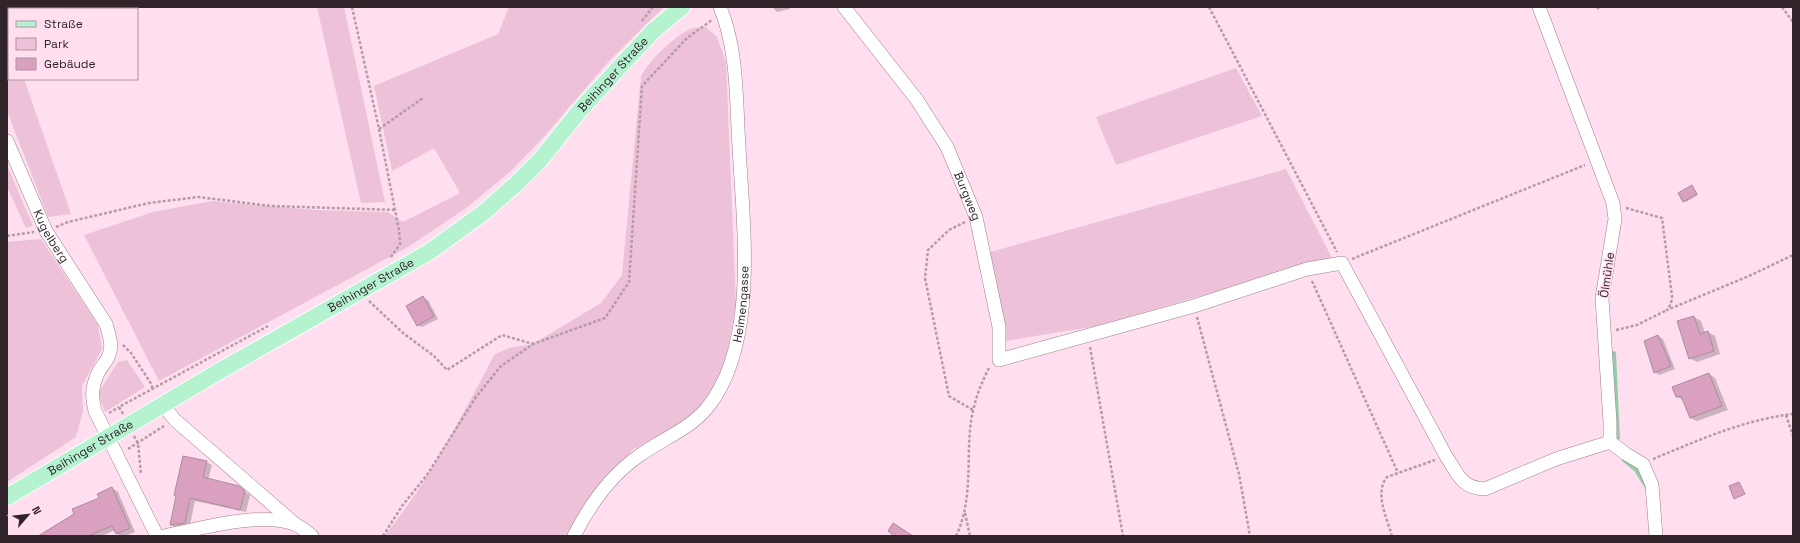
<svg xmlns="http://www.w3.org/2000/svg" width="1800" height="543" viewBox="0 0 1800 543" font-family="'Space Grotesk',sans-serif">
<style>
.green{fill:#edc2d8}
.shadow{fill:#0003}
.lines{fill:none;stroke-linecap:round;stroke-linejoin:round}
.stream{stroke:#92cda9;stroke-width:4}
.building{fill:#daa0bf;stroke:#aa8c9b}
.minor-casing{stroke:#9c7f8d;stroke-width:14}
.major-casing{stroke:#fff;stroke-width:18}
.path{stroke:#b49ba7;stroke-width:2.5;stroke-dasharray:3 2;stroke-linecap:butt}
.minor{stroke:#fff;stroke-width:13}
.major{stroke:#b5f3d0;stroke-width:16}
.labels{text-anchor:middle;stroke-width:3;stroke-linejoin:round;paint-order:stroke}
.street-label{font-size:12px;fill:#30242a;stroke:#ffdfef}
</style>
<rect width="100%" height="100%" fill="#ffdfef"/>
<!-- green -->
<g class="green">
<path d="M317,7H344L385,202L361,203Z"/>
<path d="M509,7H664L609,61L542,139L512,170L465,209L408,247L159,381L84,235L153,212L212,201L314,210L388,212L403,222L460,193L434,148L392,171L374,86L498,34Z"/>
<path d="M706,27L717,37L726,62L736,304L724,372L693,416L632,450L581,517L572,536H384C430,481 461,416 495,354L512,347L531,345L601,303L622,275L641,76C650,60 673,37 690,29C695,27 701,28 706,27Z"/>
<path d="M9,44V79H24L71,214L48,217L7,111V45Z"/>
<path d="M1236,68L1262,116L1116,165L1096,117Z"/>
<path d="M7,165L33,226L26,228L7,187Z"/>
<path d="M1286,169L1332,258L1097,326L1006,341L990,252Z"/>
<path d="M41,239L98,325L102,349L82,386L83,411L76,437L7,482V242Z"/>
<path d="M127,360L145,387L105,412L98,393L118,362Z"/>
</g>
<!-- shadow -->
<g class="shadow">
<path d="M772,7H789L790,9L777,12Z"/>
<path d="M1692,187L1698,195L1686,202L1684,201Z"/>
<path d="M423,298L428,300L438,319L422,327L418,325Z"/>
<path d="M1694,317L1701,321L1705,333L1708,332L1715,336L1720,354L1697,362L1690,358Z"/>
<path d="M1658,336L1663,339L1675,369L1659,375L1655,372L1649,359L1651,358Z"/>
<path d="M1709,374L1715,378L1728,410L1697,421L1690,418L1684,401L1677,397Z"/>
<path d="M206,462L212,465L208,480L238,487L250,495L246,512L195,501L190,525L176,528L171,525Z"/>
<path d="M112,488L118,492L135,532L125,536H121L117,534L115,530L102,536H46L100,499Z"/>
</g>
<g class="lines">
<!-- stream -->
<g class="stream">
<path d="M1614,353L1618,438"/>
<path d="M1624,460L1636,470L1646,486"/>
</g>
</g>
<!-- building -->
<g class="building">
<path d="M1692,185L1697,194L1683,202L1678,193Z"/>
<path d="M423,296L434,316L417,326L406,306Z"/>
<path d="M1694,316L1700,334L1708,331L1714,351L1689,359L1677,321Z"/>
<path d="M1658,335L1671,366L1654,373L1644,341Z"/>
<path d="M1709,373L1722,406L1690,418L1681,396L1676,397L1672,387Z"/>
<path d="M183,456L207,461L203,477L239,486L245,491L240,510L190,498L185,523L170,525L176,496L174,495Z"/>
<path d="M1739,482L1745,494L1734,499L1729,486Z"/>
<path d="M112,487L130,528L116,534L112,526L88,536H38L74,514L72,509L99,498L97,494Z"/>
<path d="M893,523L913,536H894L888,531Z"/>
</g>
<g class="lines">
<defs>
<g id="minor">
<path id="s1" d="M844,7L917,100L947,147L976,217L999,327V360L1194,306L1307,269L1342,263L1446,456C1458,474 1461,488 1485,489L1556,459L1610,442"/>
<path d="M1539,7L1613,203L1615,219L1602,298L1610,422V442"/>
<path d="M86,9L92,7"/>
<path d="M7,38H9"/>
<path id="s2" d="M7,141L46,231L106,324C109,335 113,345 109,355C107,361 102,366 99,371C92,385 91,396 95,411L157,536"/>
<path d="M163,405L175,420L295,524"/>
<path d="M1610,442L1626,454L1643,464L1652,485L1656,536"/>
<path d="M164,536C198,529 261,511 294,524C300,526 307,532 312,536"/>
<path id="s3" d="M574,536C590,504 611,475 640,455C662,439 690,429 707,408C759,345 743,224 739,147C736,101 738,50 720,7"/>
</g>
<g id="major">
<path id="s4" d="M7,497L223,369L429,252L483,213L516,184L541,159L580,110L653,31L682,7"/>
</g>
</defs>
<!-- minor casing -->
<use href="#minor" class="minor-casing"/>
<!-- major casing -->
<use href="#major" class="major-casing"/>
<!-- path -->
<g class="path">
<path d="M352,7L379,129L399,230L400,244L391,257"/>
<path d="M1209,7L1337,252"/>
<path d="M1597,7L1599,9"/>
<path d="M1782,7L1793,22"/>
<path d="M642,21L653,7"/>
<path d="M379,129L423,98"/>
<path d="M1626,208L1662,218L1672,296L1671,304L1667,310L1749,276L1793,255"/>
<path d="M965,222L949,230L928,250L925,278L949,396L973,410"/>
<path d="M56,227L68,222L149,203L198,197L271,206L396,210"/>
<path d="M7,236L34,232"/>
<path d="M1352,259L1585,165"/>
<path d="M1312,281L1398,473"/>
<path d="M369,301L403,333L434,356L447,370L502,335L533,344"/>
<path d="M1197,317L1239,474L1250,536"/>
<path d="M1616,330L1637,325L1667,310"/>
<path d="M123,345L131,353L152,385V389"/>
<path d="M1090,347L1123,536"/>
<path d="M109,413L119,407"/>
<path d="M123,414L119,407L268,326"/>
<path d="M1786,415L1793,436"/>
<path d="M134,436L138,443L141,474"/>
<path d="M128,449L164,426"/>
<path d="M1653,459C1699,440 1743,420 1793,414"/>
<path d="M965,513L970,536"/>
<path d="M383,536L402,506L427,475L476,397L501,366L533,344L605,318L629,282L642,86L687,38L712,20"/>
<path d="M956,536C972,503 967,465 970,430C972,408 979,387 989,368"/>
<path d="M1392,536C1387,518 1374,493 1387,477L1435,460"/>
</g>
<!-- minor -->
<use href="#minor" class="minor"/>
<!-- major -->
<use href="#major" class="major"/>
</g>
<g class="labels">
<!-- street labels -->
<g class="street-label">
<text dy="4" stroke="none"><textPath href="#s4" startOffset="745">Beihinger Straße</textPath></text>
<text dy="4" stroke="none"><textPath href="#s1" startOffset="227">Burgweg</textPath></text>
<text dy="4" stroke="none"><textPath href="#s2" startOffset="105">Kugelberg</textPath></text>
<text transform="translate(1607 275) rotate(-82)" y="4">Ölmühle</text>
<text dy="4" stroke="none"><textPath href="#s4" startOffset="421">Beihinger Straße</textPath></text>
<text dy="4" stroke="none"><textPath href="#s3" startOffset="299">Heimengasse</textPath></text>
<text dy="4" stroke="none"><textPath href="#s4" startOffset="97">Beihinger Straße</textPath></text>
</g>
</g>
<!-- border -->
<rect width="1800" height="543" fill="none" stroke="#30242a" stroke-width="16"/>
<!-- legend -->
<rect x="8" y="8" width="130" height="72" fill="#ffdfef" stroke="#ac94a0"/>
<rect x="16" y="21" width="20" height="6" fill="#b5f3d0" stroke="#ac94a0"/>
<text x="44" y="28" font-size="12" fill="#30242a">Straße</text>
<rect x="16" y="38" width="20" height="12" fill="#edc2d8" stroke="#ac94a0"/>
<text x="44" y="48" font-size="12" fill="#30242a">Park</text>
<rect x="16" y="58" width="20" height="12" fill="#daa0bf" stroke="#ac94a0"/>
<text x="44" y="68" font-size="12" fill="#30242a">Gebäude</text>
<!-- north arrow -->
<g transform="translate(28 515) rotate(62)" stroke="#ffdfef" stroke-width="3" paint-order="stroke">
<path d="M0-3L7 15L0 10L-7 15Z" fill="#30242a"/>
<text y="-6" font-size="11" font-weight="bold" text-anchor="middle" fill="#30242a">N</text>
</g>
</svg>
